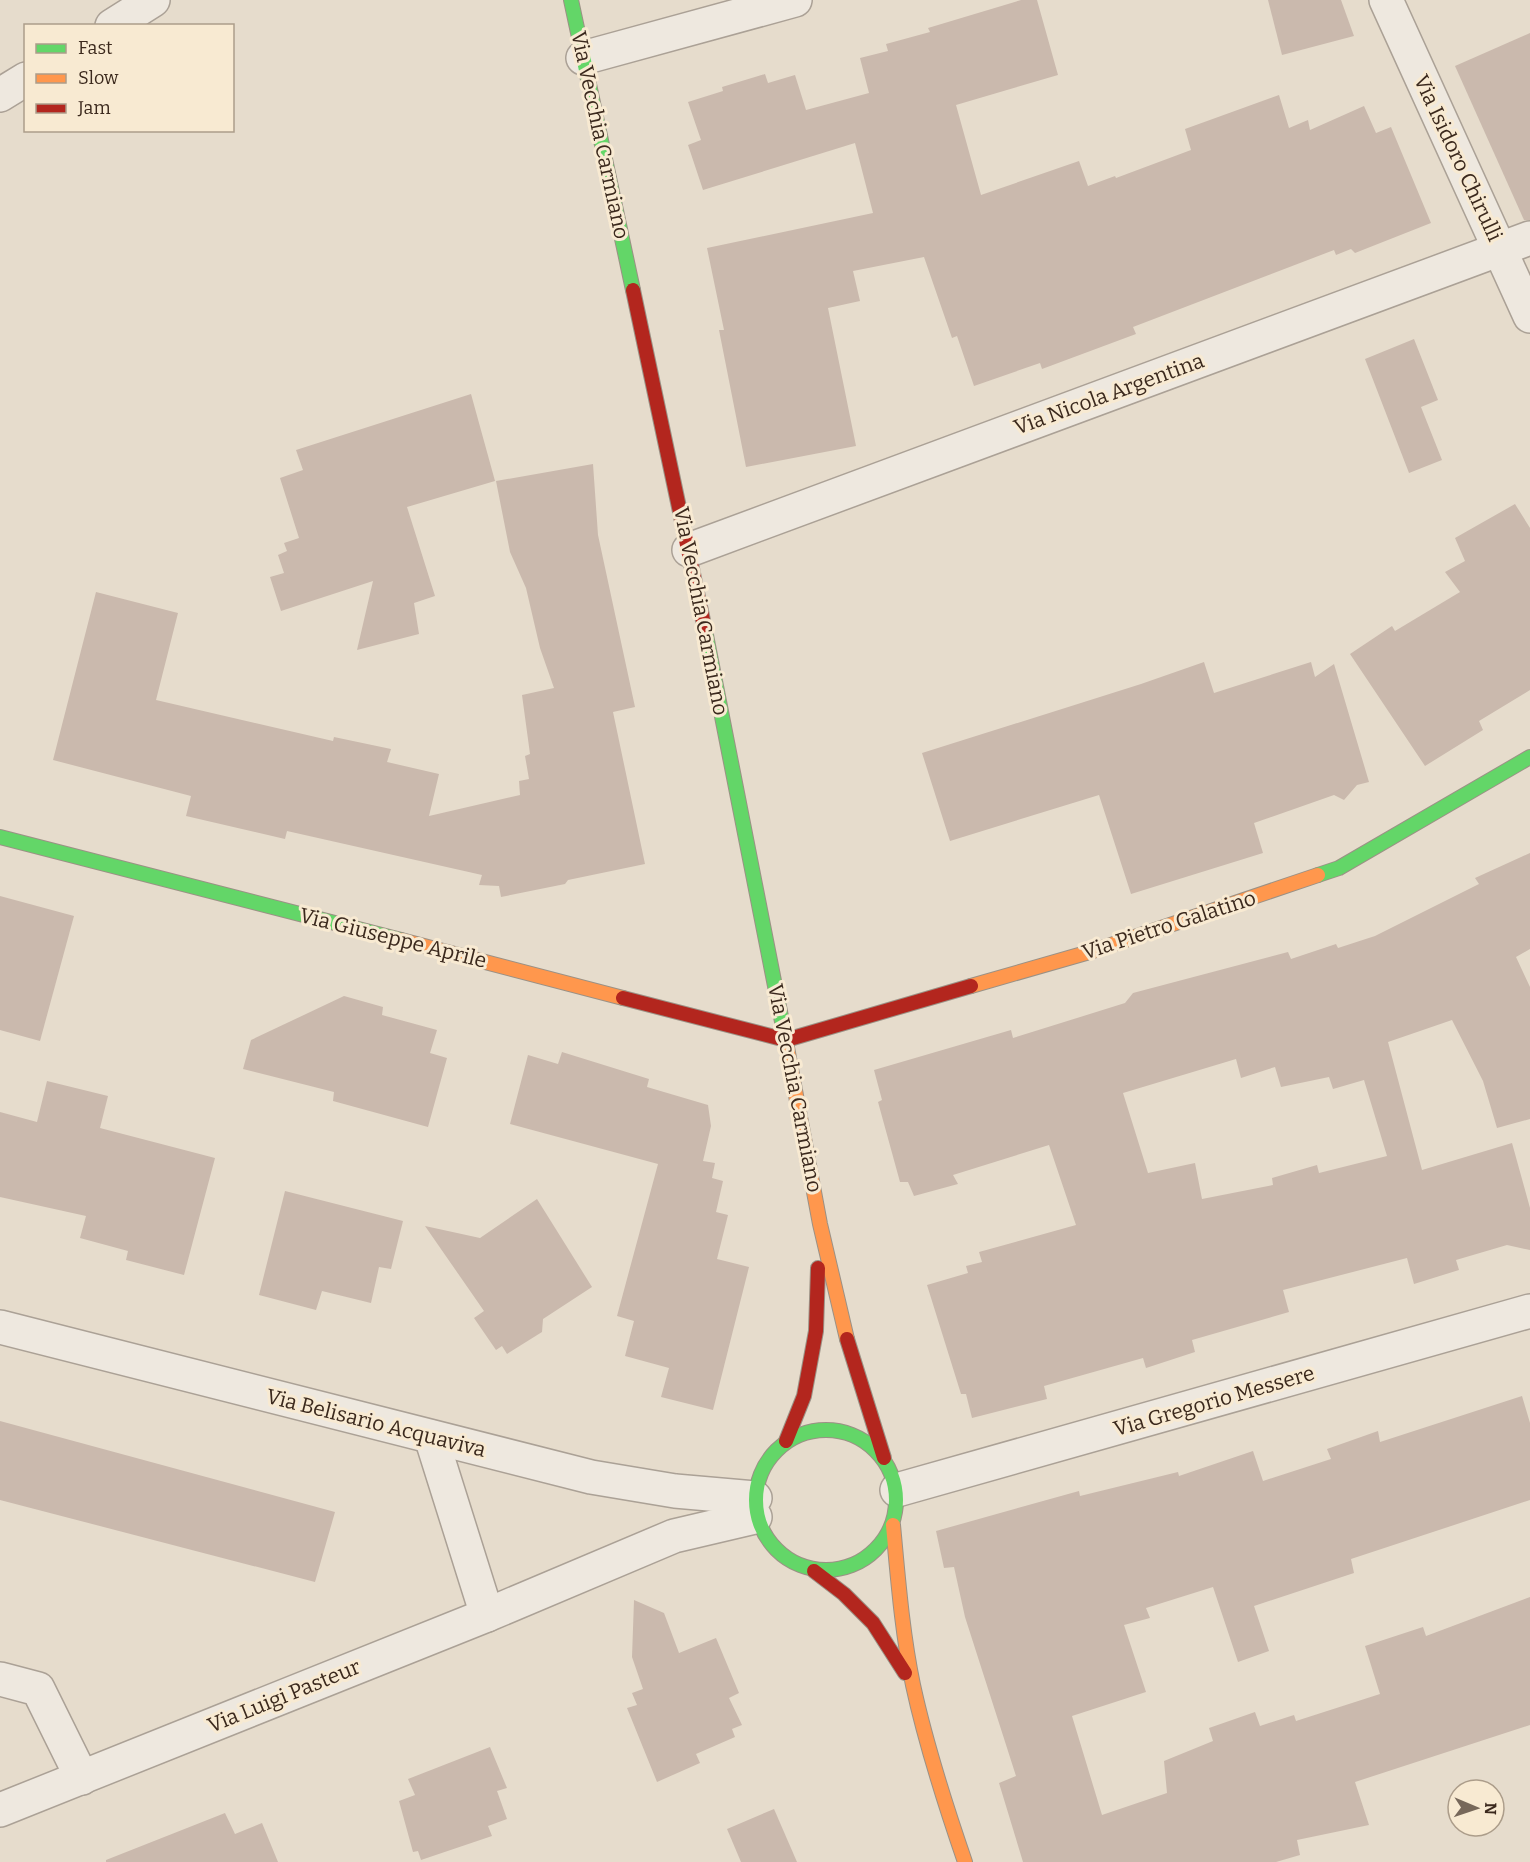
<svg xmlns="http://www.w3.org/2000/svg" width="1530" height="1862" viewBox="0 0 1530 1862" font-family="Bitter,serif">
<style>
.building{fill:#cab9ad;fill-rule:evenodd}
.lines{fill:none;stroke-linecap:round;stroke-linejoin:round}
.street-casing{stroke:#aba196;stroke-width:36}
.fast-casing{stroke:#9b9185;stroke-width:16}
.slow-casing{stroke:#9b9185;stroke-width:16}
.jam-casing{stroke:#9b9185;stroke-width:16}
.street{stroke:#eee8df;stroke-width:33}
.fast{stroke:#63d668;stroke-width:14}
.slow{stroke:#ff974d;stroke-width:14}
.jam{stroke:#b3261e;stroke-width:14}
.labels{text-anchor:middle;stroke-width:6;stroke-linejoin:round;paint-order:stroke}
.street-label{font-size:21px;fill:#3b291d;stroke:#f8ead2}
</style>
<rect width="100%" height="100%" fill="#e6dccc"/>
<!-- building -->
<g class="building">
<path d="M1021,0H1037L1058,75L956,105L981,195L1079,161L1088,186L1115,176L1116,178L1191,150L1185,129L1279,95L1289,128L1308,120L1310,130L1364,106L1376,133L1391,127L1431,223L1355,253L1351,249L1336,255L1334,250L1133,327L1136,334L1042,369L1040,363L974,386L957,336L952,338L924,257L853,271L860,301L828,308L856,446L746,467L719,330H724L707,248L873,213L855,143L703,190L688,145L701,140L688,102L723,91L722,87L765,74L768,83L795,75L806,110L869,93L860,58L888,51L886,44L930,32L928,28Z"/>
<path d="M1268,0H1341L1354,36L1282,55Z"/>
<path d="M1530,33V220H1524L1455,66Z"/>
<path d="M1414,339L1438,400L1421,407L1442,460L1409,473L1365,359Z"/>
<path d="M471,394L495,481L407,507L435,596L414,603L419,634L357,650L373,581L281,611L270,577L284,573L278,555L287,551L284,543L299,538L280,478L303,470L296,450Z"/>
<path d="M593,464L598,535L635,707L613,712L645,864L568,880L565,884L501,897L499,886L479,885L482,875L287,831L285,839L186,816L191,796L53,760L96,592L178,613L156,700L333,741L334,737L391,749L387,762L439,774L429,816L520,795L519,781L529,779L525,756L530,754L522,695L554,688L540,648L526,588L510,552L496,481Z"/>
<path d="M1515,504L1530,528V690L1479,721L1483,730L1425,766L1350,654L1392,626L1395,631L1460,592L1445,572L1465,561L1455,538Z"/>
<path d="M1204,662L1214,693L1311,662L1315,677L1334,664L1369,782L1357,785L1344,800L1334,795L1254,823L1263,853L1131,894L1099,795L950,841L922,753L1141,684Z"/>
<path d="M1530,853V949L1516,957L1530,987V1119L1497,1128L1483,1081L1452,1020L1388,1042L1422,1170L1512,1143L1530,1208V1250L1507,1245L1456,1260L1459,1270L1414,1284L1407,1258L1283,1290L1289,1312L1192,1340L1195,1352L1146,1368L1143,1358L1044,1386L1047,1399L972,1418L966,1394H961L927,1285L968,1273L966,1266L982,1262L979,1252L1076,1225L1049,1145L953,1175L958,1184L914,1196L908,1182H900L878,1102L882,1100L874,1070L1011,1030L1013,1038L1125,1003L1133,993L1288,952L1291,959L1336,944L1338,948L1375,936L1479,884L1475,878ZM1236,1059L1241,1078L1275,1067L1281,1087L1329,1077L1333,1089L1364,1080L1387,1156L1319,1173L1317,1165L1272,1178L1273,1185L1202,1199L1195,1163L1148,1173L1123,1093Z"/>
<path d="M0,896L74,916L40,1041L0,1030Z"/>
<path d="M344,996L383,1007L382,1015L437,1030L430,1053L447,1058L428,1127L333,1101L334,1092L243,1069L251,1040Z"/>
<path d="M562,1052L649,1079L647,1087L708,1105L711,1126L703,1161L715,1163L712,1178L723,1181L716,1212L728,1215L717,1259L749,1267L713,1410L661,1397L669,1368L625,1356L634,1321L617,1316L658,1164L510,1124L528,1055L558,1064Z"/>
<path d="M47,1081L108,1096L100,1128L215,1158L184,1275L126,1260L128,1251L80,1238L86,1216L0,1197V1112L37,1122Z"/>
<path d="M285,1191L403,1221L391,1269L379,1267L371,1303L322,1291L316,1310L259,1295Z"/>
<path d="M537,1199L592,1287L543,1319L542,1332L507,1354L502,1346L496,1350L474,1318L484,1311L425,1226L480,1238Z"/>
<path d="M1522,1396L1530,1423V1500L1351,1559L1354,1573L1254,1606L1269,1651L1238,1662L1213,1587L1146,1608L1150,1618L1124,1625L1146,1692L1072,1716L1102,1815L1167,1793L1164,1761L1213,1741L1209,1728L1255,1712L1260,1726L1294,1715L1296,1721L1380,1694L1365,1646L1423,1627L1426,1636L1530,1597V1725L1355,1782L1369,1825L1297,1840L1300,1855L1276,1862H1023L999,1783L1016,1776L965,1617L954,1567L944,1568L936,1531L1079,1491L1080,1496L1178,1472L1179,1476L1253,1451L1263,1481L1331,1459L1327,1449L1378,1431L1380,1442Z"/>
<path d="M0,1421L335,1512L315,1582L0,1500Z"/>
<path d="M634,1600L664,1613L679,1653L716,1638L739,1693L729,1698L742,1725L732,1729L735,1737L696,1754L700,1763L657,1782L627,1708L637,1705L632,1693L643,1689L632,1657Z"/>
<path d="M490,1747L507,1788L497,1791L507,1819L488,1826L492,1836L421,1860L418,1851L413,1852L399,1801L415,1795L408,1779Z"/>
<path d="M774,1809L797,1862H741L727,1829Z"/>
<path d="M225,1813L235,1834L262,1823L278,1862H106V1860Z"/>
</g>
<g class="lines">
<defs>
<g id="street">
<path d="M1386,0L1530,316"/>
<path d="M112,26L153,0"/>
<path d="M583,58L795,0"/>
<path d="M0,95L26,79"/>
<path d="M689,550L1530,238"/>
<path d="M0,1327L591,1477L675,1491L755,1498"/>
<path d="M431,1437L487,1615"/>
<path d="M897,1490L1530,1311"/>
<path d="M0,1679L38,1689L82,1778"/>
<path d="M0,1810L487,1615L674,1536L755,1517"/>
</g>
<g id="fast">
<path d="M571,0L633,290"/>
<path d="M705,630L786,1042"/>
<path d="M0,837L401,940"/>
<path d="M1318,875L1339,868L1530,757"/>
<circle cx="826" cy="1500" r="70"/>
</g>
<g id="slow">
<path d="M401,940L623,998"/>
<path d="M971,986L1093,951L1318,875"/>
<path d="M786,1042L820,1224L847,1339"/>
<path d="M893,1525C898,1578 902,1632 913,1685C926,1745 945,1804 965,1862"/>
</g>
<g id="jam">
<path d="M633,290L705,630"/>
<path d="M623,998L786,1040L971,986"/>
<path d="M847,1339L884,1458"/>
<path d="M786,1441L804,1396L816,1331L818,1268"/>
<path d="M814,1571L844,1594L873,1623L905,1673"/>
</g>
</defs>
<!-- street casing -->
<use href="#street" class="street-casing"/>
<!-- fast casing -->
<use href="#fast" class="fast-casing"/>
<!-- slow casing -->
<use href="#slow" class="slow-casing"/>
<!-- jam casing -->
<use href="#jam" class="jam-casing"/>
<!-- street -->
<use href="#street" class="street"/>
<!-- fast -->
<use href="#fast" class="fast"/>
<!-- slow -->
<use href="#slow" class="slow"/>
<!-- jam -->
<use href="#jam" class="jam"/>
</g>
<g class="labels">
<!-- street labels -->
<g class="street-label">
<text transform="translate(600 135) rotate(78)" y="7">Via Vecchia Carmiano</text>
<text transform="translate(1458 158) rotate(65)" y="7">Via Isidoro Chirulli</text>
<text transform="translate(1109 394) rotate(-20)" y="7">Via Nicola Argentina</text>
<text transform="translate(701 611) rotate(79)" y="7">Via Vecchia Carmiano</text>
<text transform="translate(1169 925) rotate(-18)" y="7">Via Pietro Galatino</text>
<text transform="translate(393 938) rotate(14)" y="7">Via Giuseppe Aprile</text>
<text transform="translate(795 1088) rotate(79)" y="7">Via Vecchia Carmiano</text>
<text transform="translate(1214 1401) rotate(-16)" y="7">Via Gregorio Messere</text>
<text transform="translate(376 1423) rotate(14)" y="7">Via Belisario Acquaviva</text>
<text transform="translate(284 1696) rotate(-22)" y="7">Via Luigi Pasteur</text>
</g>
</g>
<!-- legend -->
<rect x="24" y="24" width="210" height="108" fill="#f8ead2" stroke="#ac9d8a" stroke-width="1.5"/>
<rect x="36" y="44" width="30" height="9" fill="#63d668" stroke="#ac9d8a" stroke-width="1.5"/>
<text x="78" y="54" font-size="18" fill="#3b291d">Fast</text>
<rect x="36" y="74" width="30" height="9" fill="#ff974d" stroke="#ac9d8a" stroke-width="1.5"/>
<text x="78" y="84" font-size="18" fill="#3b291d">Slow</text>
<rect x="36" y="104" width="30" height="9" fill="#b3261e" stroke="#ac9d8a" stroke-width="1.5"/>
<text x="78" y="114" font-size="18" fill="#3b291d">Jam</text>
<!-- north arrow -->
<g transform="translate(1476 1808) rotate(92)"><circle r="28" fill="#f8ead2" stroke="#ac9d8a" stroke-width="1.5"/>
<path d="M0-4.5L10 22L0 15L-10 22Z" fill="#77685a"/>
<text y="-9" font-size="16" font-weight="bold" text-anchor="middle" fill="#3b291d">N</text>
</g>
</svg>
